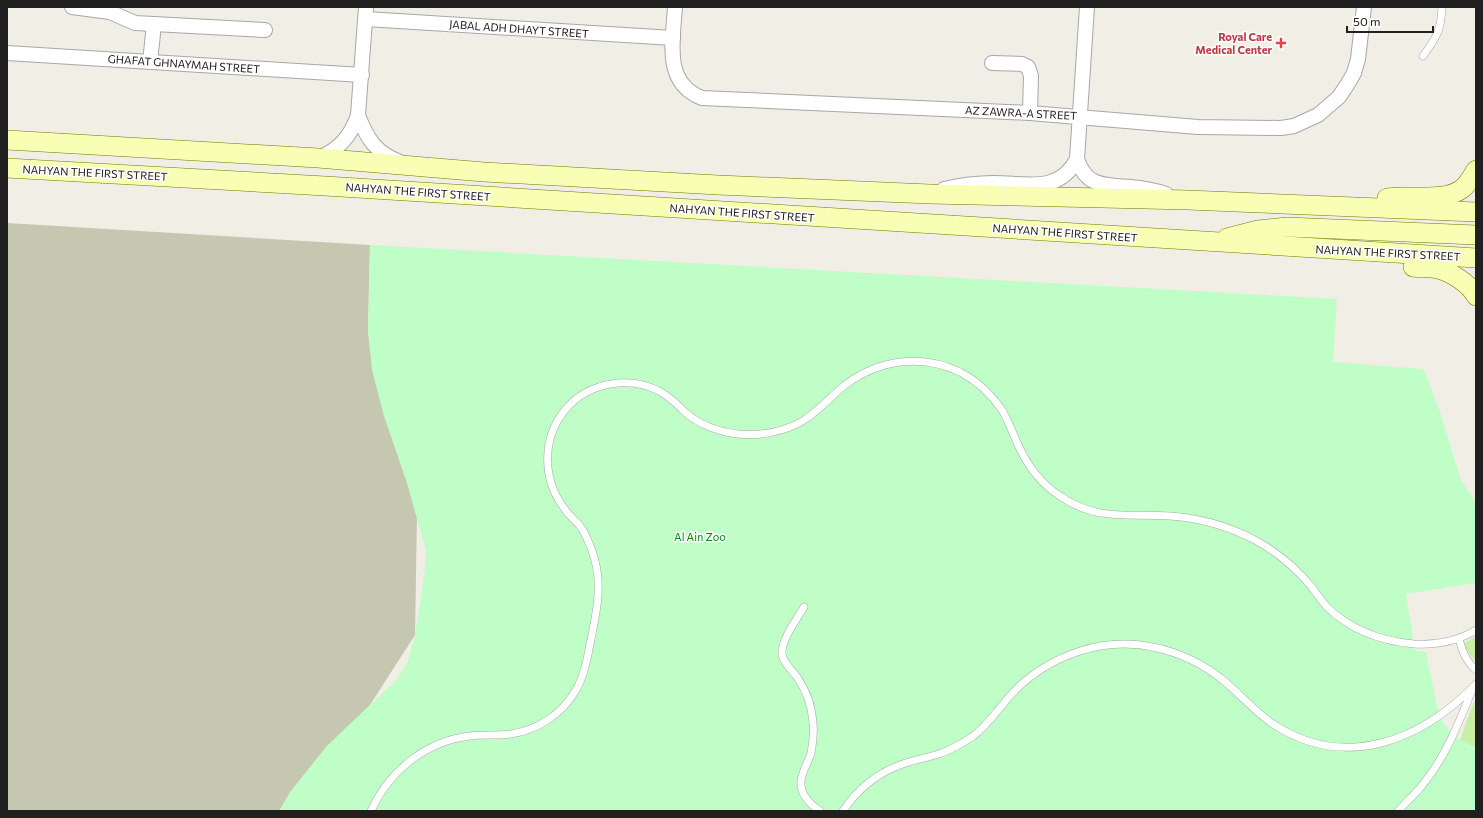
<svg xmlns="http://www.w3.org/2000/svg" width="1483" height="818" viewBox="0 0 1483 818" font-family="Commissioner,sans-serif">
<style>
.construction{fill:#c6c7b0}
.grass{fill:#c7efa7}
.park{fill:#bffec7}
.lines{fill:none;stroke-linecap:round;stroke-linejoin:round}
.lane-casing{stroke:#a7a7a7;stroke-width:8}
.street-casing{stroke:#a7a7a7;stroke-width:16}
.secondary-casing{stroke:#6a7d00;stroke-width:20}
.lane{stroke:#fff;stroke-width:7}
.street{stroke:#fff;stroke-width:14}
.secondary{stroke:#f8ffb5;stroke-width:19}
.health-dot{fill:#e0444e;stroke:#fff;stroke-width:1.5}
.labels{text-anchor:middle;stroke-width:3;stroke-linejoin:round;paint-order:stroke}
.street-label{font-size:11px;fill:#202020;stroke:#fff}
.health-label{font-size:11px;font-weight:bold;fill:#be3a42;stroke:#fff;text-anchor:end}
.park-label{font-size:11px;fill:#018a13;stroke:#fff}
</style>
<rect width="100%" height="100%" fill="#f1eee5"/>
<!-- construction -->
<path class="construction" d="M7,223L370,245L368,332L417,515L415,635L368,708L327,746L291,791L279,811H7Z"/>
<!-- grass -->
<g class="grass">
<path d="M1476,636V662L1468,652L1464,643Z"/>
<path d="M1476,698V748L1460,740L1468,717Z"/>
</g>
<!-- park -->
<path class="park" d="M370,245L1337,299L1333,362L1424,369L1440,412L1461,480L1476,503V583L1406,594L1414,644V650L1426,652L1439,716L1453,736L1476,748V811H279L291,791L327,746L397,679L407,664L415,635L425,569L426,551L407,483L384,416L372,370L368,332Z"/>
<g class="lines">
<defs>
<g id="lane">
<path d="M1423,56C1437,37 1441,30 1442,7"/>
<path d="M804,607C797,619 781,640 782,654C783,663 792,670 797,677C806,690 812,706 813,723C814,733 813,743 811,753C809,760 805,766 803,773C796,790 807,802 820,811"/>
<path d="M1459,639C1462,651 1466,662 1476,670"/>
<path d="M371,811C389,771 426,741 470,736C484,734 497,736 511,734C538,730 562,714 576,690C584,676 587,660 590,644C597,611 604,580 591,548C588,541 585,532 580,526C575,520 568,515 564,508C542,479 542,438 565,410C588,382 630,375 661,392C671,398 678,405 686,413C700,425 720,432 738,434C760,436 782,432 801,422C818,412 830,397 845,385C878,360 921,353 960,372C977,381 991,394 1002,410C1009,422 1013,434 1019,447C1028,466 1041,484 1060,496C1098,522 1128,513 1170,516C1200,518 1228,526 1255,540C1277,552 1296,568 1311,586C1316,593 1321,600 1326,606C1350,630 1381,641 1414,644C1435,645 1458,641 1476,630"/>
<path d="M843,811C857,790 876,774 900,765C912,760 926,758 939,754C951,750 961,744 972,737C987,726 997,711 1009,697C1028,675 1053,660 1080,651C1130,635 1183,648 1223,680C1240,694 1255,712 1273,724C1345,771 1421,741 1476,684"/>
<path d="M1398,811C1408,800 1419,791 1427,779C1448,752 1460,719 1473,688"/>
</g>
<g id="street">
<path d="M72,7L110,12L135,23L265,30"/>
<path d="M675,7C673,41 663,83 702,98L1030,113L1198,127L1281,128L1294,126L1318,115L1339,97L1347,85L1354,73L1358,59L1364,7"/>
<path d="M1087,7L1077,159C1086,187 1105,185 1130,187C1142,188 1154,190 1166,194"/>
<path d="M366,19L673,38"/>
<path d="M7,53L362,75"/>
<path d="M150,62L154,24"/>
<path d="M992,63L1022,64L1028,67L1031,76L1030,113"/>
<path d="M358,115C367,139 376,153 400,162"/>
<path d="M318,158C339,150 351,136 358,115L366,7"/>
<path d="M944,189C961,185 977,183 994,183C1026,183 1059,194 1077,159"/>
</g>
<g id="secondary">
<path d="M7,140L318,158L484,172L718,185L930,194L1188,200L1476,212"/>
<path d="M7,168L325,186L1476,258"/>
<path d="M1387,198C1410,194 1445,203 1463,188C1469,183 1472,176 1476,170"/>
<path d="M1227,238L1258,230L1287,227L1476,235"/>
<path d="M1413,267C1421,268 1430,267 1438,269C1451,272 1470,284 1476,296"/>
</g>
</defs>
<!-- lane casing -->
<use href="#lane" class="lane-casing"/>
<!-- street casing -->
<use href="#street" class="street-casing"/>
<!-- secondary casing -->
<use href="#secondary" class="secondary-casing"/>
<!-- lane -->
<use href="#lane" class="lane"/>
<!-- street -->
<use href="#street" class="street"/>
<!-- secondary -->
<use href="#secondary" class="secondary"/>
</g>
<!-- markers -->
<path class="health-dot" d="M1279 37h4v4h4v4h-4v4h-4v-4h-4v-4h4z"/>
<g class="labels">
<!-- street labels -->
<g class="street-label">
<text transform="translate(519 29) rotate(4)" y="4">JABAL ADH DHAYT STREET</text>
<text transform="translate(184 64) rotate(4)" y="4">GHAFAT GHNAYMAH STREET</text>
<text transform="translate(1021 113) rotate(3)" y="4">AZ ZAWRA-A STREET</text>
<text transform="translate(95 173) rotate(3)" y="4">NAHYAN THE FIRST STREET</text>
<text transform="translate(418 192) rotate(4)" y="4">NAHYAN THE FIRST STREET</text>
<text transform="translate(742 213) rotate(4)" y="4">NAHYAN THE FIRST STREET</text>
<text transform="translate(1065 233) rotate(4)" y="4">NAHYAN THE FIRST STREET</text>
<text transform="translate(1388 253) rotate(3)" y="4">NAHYAN THE FIRST STREET</text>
</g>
<!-- health labels -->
<g class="health-label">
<text x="1272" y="41">Royal Care<tspan x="1272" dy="13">Medical Center</tspan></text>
</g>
<!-- park labels -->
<g class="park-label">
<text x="700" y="541">Al Ain Zoo</text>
</g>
</g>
<!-- border -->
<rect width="1483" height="818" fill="none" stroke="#202020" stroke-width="16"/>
<!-- scale -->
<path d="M1347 26v6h86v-6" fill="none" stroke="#202020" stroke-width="2"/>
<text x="1353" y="26" font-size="12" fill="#202020" stroke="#ffffff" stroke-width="3" paint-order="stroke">50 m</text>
</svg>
